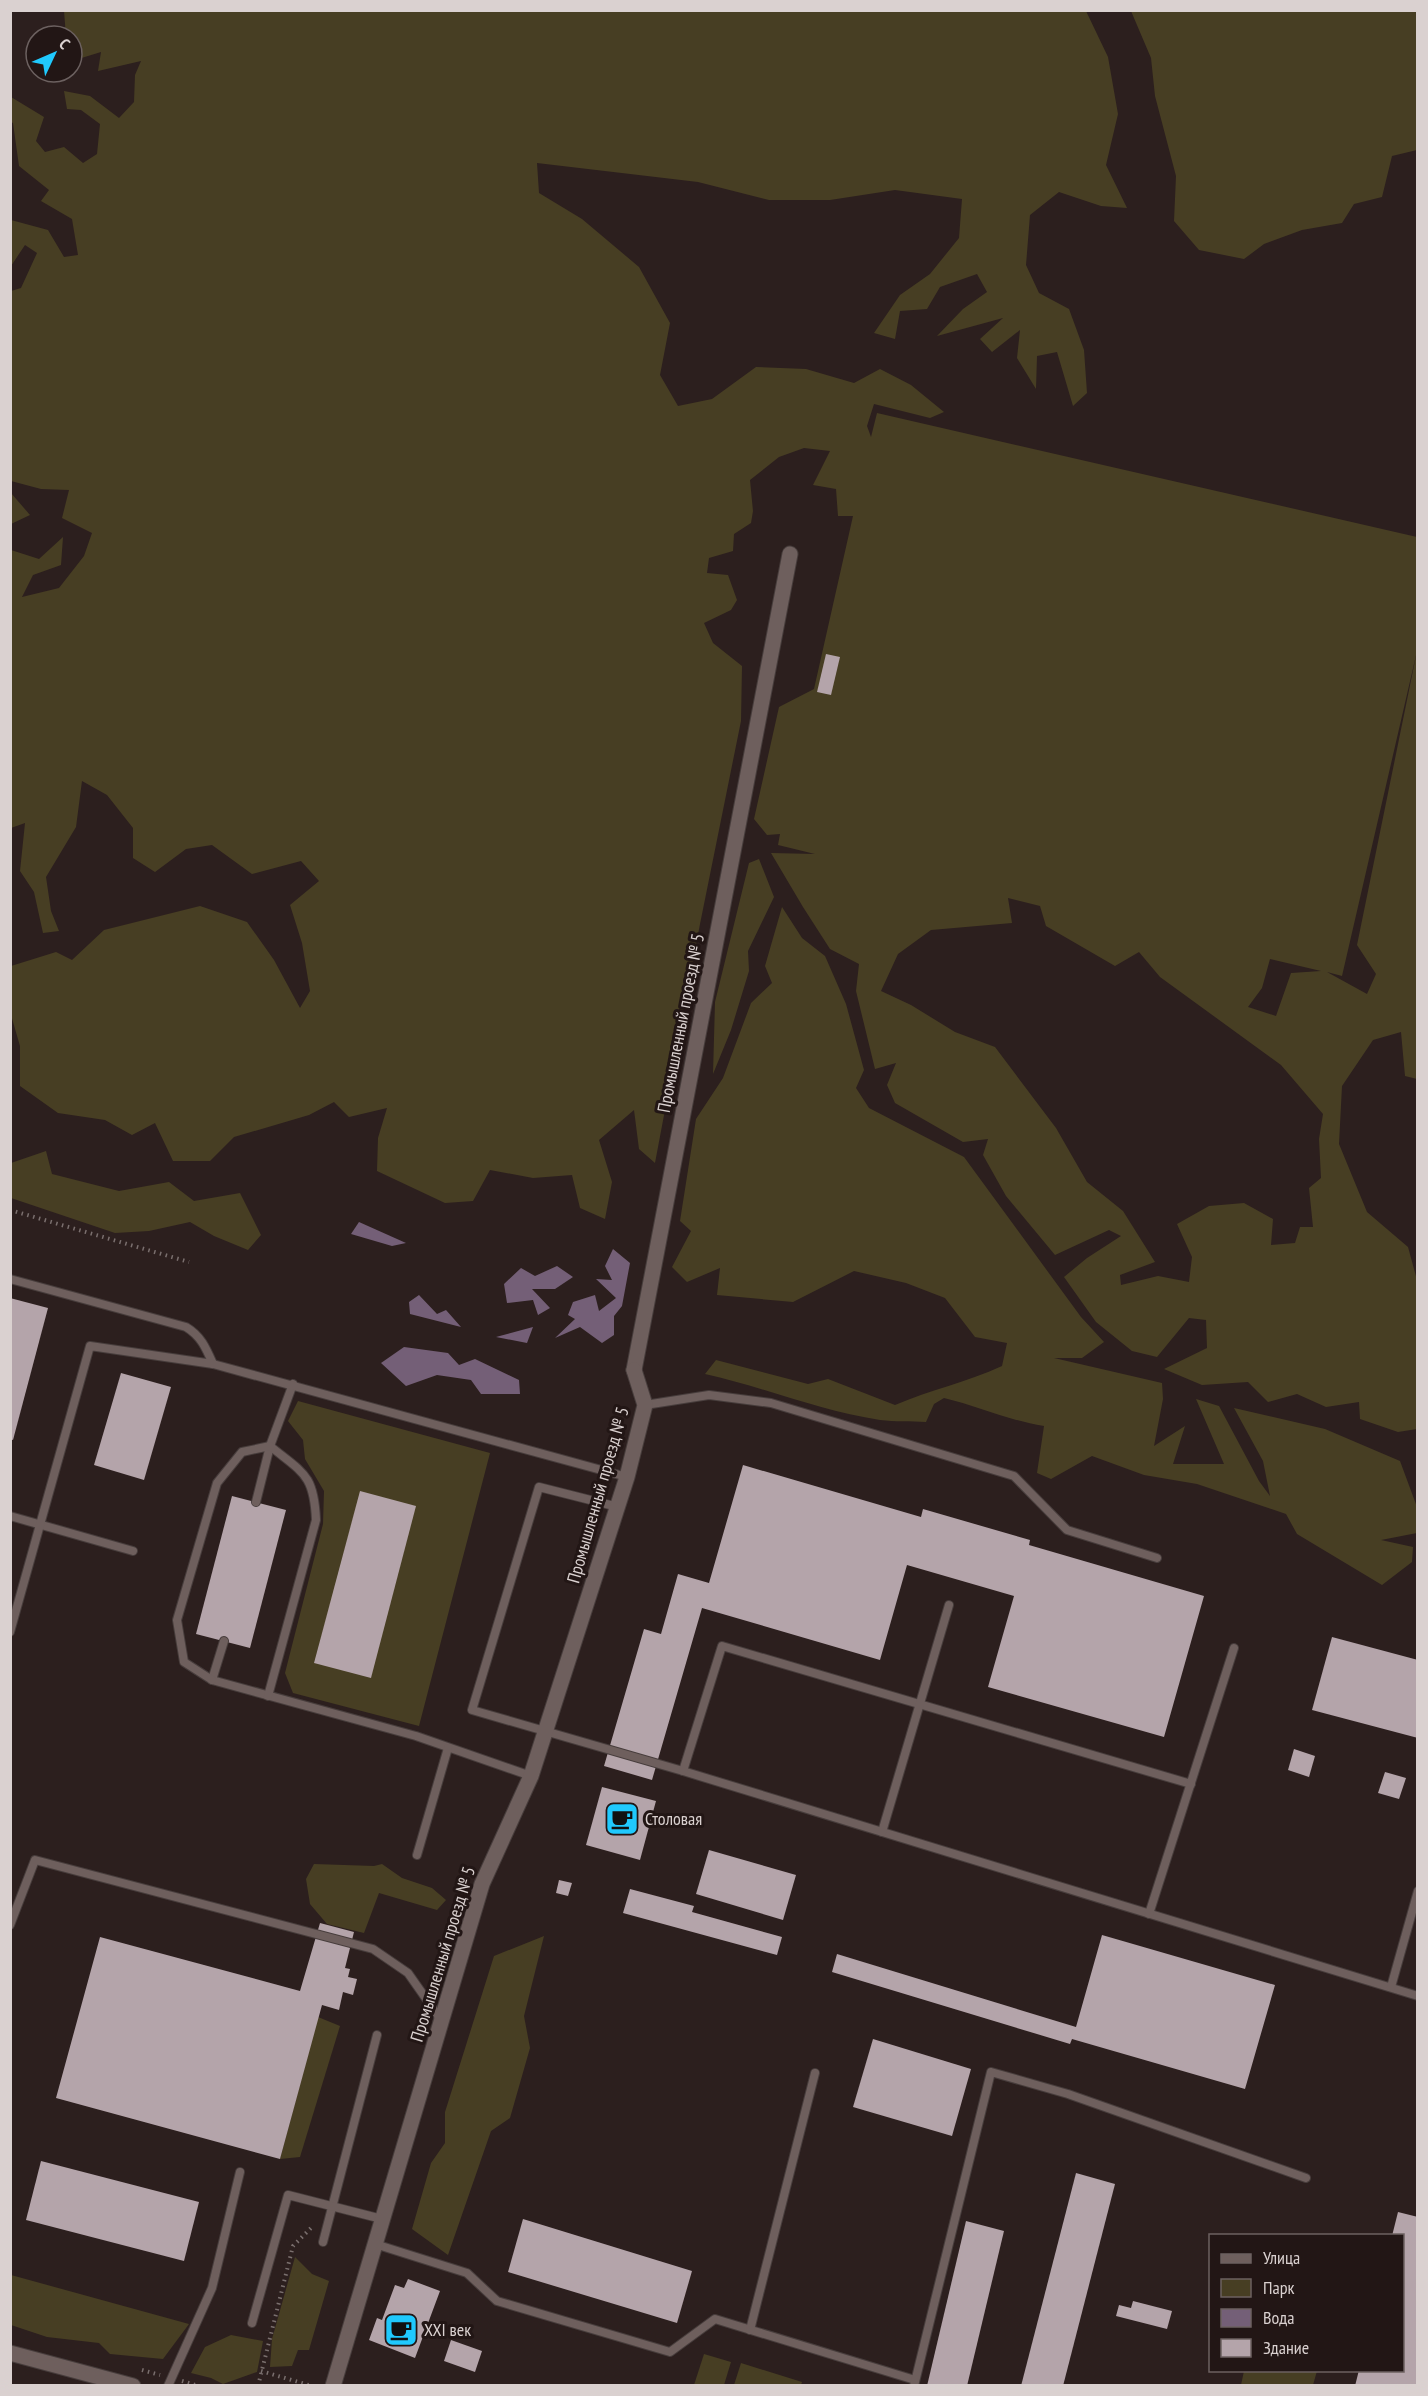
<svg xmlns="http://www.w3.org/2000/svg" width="1428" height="2396" viewBox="0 0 1428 2396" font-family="'PT Sans Narrow',sans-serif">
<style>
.green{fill:#473e23;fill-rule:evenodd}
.water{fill:#745f77}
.building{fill:#b4a4aa}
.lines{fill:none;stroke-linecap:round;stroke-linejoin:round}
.lane-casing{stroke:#473d3c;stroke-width:10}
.street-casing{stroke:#473d3c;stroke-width:17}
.secondary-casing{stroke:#473d3c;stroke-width:17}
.path{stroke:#7a6f6e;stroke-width:4;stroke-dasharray:1.5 4.5;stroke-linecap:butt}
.lane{stroke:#6e5f5d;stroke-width:8}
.street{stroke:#6e5f5d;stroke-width:15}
.secondary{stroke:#6e5f5d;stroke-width:15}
.labels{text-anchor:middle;stroke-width:6;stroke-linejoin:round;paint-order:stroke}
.street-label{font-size:18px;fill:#dad1d0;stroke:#221615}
.poi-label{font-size:18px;fill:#dad1d0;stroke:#221615;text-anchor:start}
</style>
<rect width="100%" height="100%" fill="#2c1f1e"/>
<!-- green -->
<g class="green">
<path d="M64,11H1086L1108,57L1118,114L1106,165L1127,208L1101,206L1059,192L1030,215L1026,265L1039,293L1069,309L1084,350L1087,393L1073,406L1057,352L1037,356L1036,389L1017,358L1020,330L992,352L980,339L1003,318L937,336L963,309L987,292L977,274L940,287L927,309L900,311L895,339L874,333L900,295L930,274L959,238L962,199L895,190L830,200H769L698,182L537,163L539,193L582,219L639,267L670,323L660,375L678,406L712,399L756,367L806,369L854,383L880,369L911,385L944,412L930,418L874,404L867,426L871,437L877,413L1417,537V1079L1405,1076L1401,1032L1373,1040L1342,1086L1339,1144L1367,1212L1408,1247L1417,1280V1429L1398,1432L1360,1419L1359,1402L1326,1407L1297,1394L1268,1402L1248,1382L1202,1385L1164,1369L1207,1348L1206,1320L1189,1318L1157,1357L1132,1351L1096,1322L1064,1277L1087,1258L1121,1236L1109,1230L1055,1255L1006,1196L983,1155L988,1139L963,1142L895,1103L887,1085L896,1063L875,1069L856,991L859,964L830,949L803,907L771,853L815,854L778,845L780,834L767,835L754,819L779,707L814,689L853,516H838L836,489L813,485L830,451L804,448L779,457L750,480L753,511L751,523L734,534L733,551L709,558L707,573L728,575L737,600L731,610L704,623L713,643L742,666L741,721L700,924L655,1163L639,1149L634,1110L599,1140L612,1182L605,1219L580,1208L572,1175L533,1178L490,1170L473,1201L445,1203L377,1171L378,1138L387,1108L349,1117L334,1102L309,1115L234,1137L210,1161H173L155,1123L132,1135L105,1120L58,1113L20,1086V1046L11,1015V966L56,952L72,960L104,930L200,906L247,922L274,960L300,1008L310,991L302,943L290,905L319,881L301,861L252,874L212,845L186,849L155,872L133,858V828L107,795L82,781L76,827L46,877L51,911L59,931L43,933L34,892L20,871L25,823L11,828V550L39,559L63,537L61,565L33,575L22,597L59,588L84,556L92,533L62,518L69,490L41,489L11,481V291L21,288L37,253L25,245L11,266V220L48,230L64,257L78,255L72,219L41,201L49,190L19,166L13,123L11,122V97L44,117L36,141L45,152L64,147L83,163L97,154L100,124L81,110L67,109L64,91L90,96L119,118L134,102L135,75L141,61L98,71L101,52L75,60L72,51V36H66ZM1417,651L1357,945L1376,974L1367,994L1327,972L1342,976ZM1008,898L1040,906L1046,926L1115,966L1139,952L1160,977L1281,1065L1323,1114L1319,1139L1321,1178L1309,1188L1313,1227H1300L1295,1243L1271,1245L1273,1219L1244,1203L1209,1206L1177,1224L1192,1257L1189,1282L1158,1276L1121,1285L1120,1275L1155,1262L1123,1211L1087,1182L1056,1128L995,1047L955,1032L911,1005L881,991L898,954L931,930L1012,923ZM1270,959L1321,971L1291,973L1276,1016L1248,1007L1262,988Z"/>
<path d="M1131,11H1417V150L1392,156L1382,197L1354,204L1342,223L1302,230L1264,244L1244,259L1199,250L1174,221L1176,176L1155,96L1151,58Z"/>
<path d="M11,493L30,515L11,524H10Z"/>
<path d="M759,859L774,897L748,951L749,971L731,1030L713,1074L715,1002L749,863Z"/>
<path d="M782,907L802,938L825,956L846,1004L864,1070L856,1088L869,1108L964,1157L1081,1317L1104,1342L1082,1358H1054L1162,1383L1163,1399L1154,1446L1185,1426L1173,1464H1224L1196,1399L1219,1406L1259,1481L1270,1496L1263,1461L1234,1408L1325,1429L1400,1461L1417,1507V1533L1381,1540L1413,1547L1412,1562L1382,1585L1297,1534L1286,1514L1197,1484L1144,1475L1092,1456L1051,1479L1037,1473L1044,1426C1010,1421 978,1406 944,1398L934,1404L926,1422C911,1421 895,1422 880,1420C820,1411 764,1387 705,1374L716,1360L808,1384L828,1379L895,1405C930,1390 967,1382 1002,1366L1007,1343L975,1337L945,1298L906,1283L854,1271L793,1302L717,1295L720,1268L687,1282L672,1267L691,1231L680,1221L696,1119L723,1078L751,1003L772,983L765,966Z"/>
<path d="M46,1151L52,1174L119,1191L169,1182L194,1201L240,1193L261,1235L248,1250L214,1236L190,1222L149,1231L115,1233L11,1198V1163Z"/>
<path d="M298,1401L490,1453L419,1726L293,1693L285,1673L323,1524L324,1491L305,1459L303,1440L288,1421Z"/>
<path d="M314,1864L374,1866L382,1864L402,1878L432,1888L446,1900L437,1910L379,1893L364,1933L327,1924L310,1904L306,1879Z"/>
<path d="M544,1936L524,2016L530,2048L510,2118L491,2131L448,2255L412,2229L431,2163L445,2143V2112L494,1956Z"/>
<path d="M318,2017L340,2026L300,2157L280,2159Z"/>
<path d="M295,2257L312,2274L329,2281L309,2350H298L292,2366L270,2367L272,2339Z"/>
<path d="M10,2275H11L189,2324L163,2359L110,2354L99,2343L47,2337L11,2325Z"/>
<path d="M231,2335L263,2341L257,2372L223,2384L211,2378L191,2373L205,2347Z"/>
<path d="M704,2354L731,2362L724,2385H694Z"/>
<path d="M741,2363L802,2382L801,2385H734Z"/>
<path d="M1244,2371V2370L1317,2371L1313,2385H1241Z"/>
</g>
<!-- water -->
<g class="water">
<path d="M359,1222L406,1243L392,1246L351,1234Z"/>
<path d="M613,1249L630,1263L622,1306L614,1316V1335L602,1343L580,1327L555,1338L575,1319L568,1315L573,1302L595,1295L599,1311L616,1298L596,1279L612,1280L605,1266Z"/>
<path d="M557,1266L573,1277L555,1289H532L550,1308L538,1315L533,1300L507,1303L504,1284L521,1268L535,1276Z"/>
<path d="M419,1295L437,1314L446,1310L461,1327L410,1314L409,1302Z"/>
<path d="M533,1327L527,1343L496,1337Z"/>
<path d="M404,1347L448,1353L459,1365L475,1359L519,1380L520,1394H481L471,1380L437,1375L406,1386L381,1363Z"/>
</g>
<!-- building -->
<g class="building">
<path d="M826,654L840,657L831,695L817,692Z"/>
<path d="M10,1298L48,1308L13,1440L10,1439Z"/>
<path d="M121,1373L171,1387L144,1480L94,1465Z"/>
<path d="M743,1465L921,1517L923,1509L1030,1540L1029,1545L1204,1596L1164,1737L988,1687L1014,1596L907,1565L880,1660L702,1608L652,1780L604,1766L644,1629L661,1634L678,1574L709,1583Z"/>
<path d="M360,1491L416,1506L371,1678L314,1663Z"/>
<path d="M232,1496L286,1510L250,1648L196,1634Z"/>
<path d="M1332,1637L1418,1660V1738L1312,1710Z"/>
<path d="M1294,1749L1315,1756L1309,1777L1288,1770Z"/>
<path d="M1385,1772L1406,1778L1399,1799L1378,1793Z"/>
<path d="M602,1787L656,1801L640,1860L586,1845Z"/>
<path d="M709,1850L796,1875L783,1920L696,1894Z"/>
<path d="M559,1880L572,1883L568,1896L556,1893Z"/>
<path d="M630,1889L694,1906L692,1912L782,1937L777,1955L623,1913Z"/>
<path d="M320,1923L354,1932L345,1968L350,1969L348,1977L357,1979L353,1995L343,1992L339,2010L322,2005L280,2159L56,2098L100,1937L300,1991Z"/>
<path d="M1102,1935L1275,1985L1245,2089L1072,2039L1070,2044L832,1972L837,1954L1076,2027Z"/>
<path d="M873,2039L971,2069L952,2136L853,2107Z"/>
<path d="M41,2161L199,2202L184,2261L26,2220Z"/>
<path d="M1076,2173L1115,2184L1063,2386H1021Z"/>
<path d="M1398,2212L1418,2217V2386H1355L1359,2370H1402V2236H1392Z"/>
<path d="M523,2219L692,2271L677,2323L508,2272Z"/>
<path d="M966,2221L1004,2231L967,2386H927Z"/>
<path d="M408,2279L440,2291L415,2358L369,2340L377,2318L382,2320L395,2285L404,2288Z"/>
<path d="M1133,2301L1172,2311L1167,2329L1116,2316L1119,2305L1131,2308Z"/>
<path d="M451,2340L482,2351L475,2372L444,2361Z"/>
</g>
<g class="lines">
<defs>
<g id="lane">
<path d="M10,1279L186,1327C201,1336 206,1348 213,1364"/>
<path d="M645,1405L709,1395L771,1403L1014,1476L1067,1530L1157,1558"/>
<path d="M256,1502L270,1446L293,1384"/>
<path d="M618,1507L539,1487L472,1710L683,1771L1418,1996"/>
<path d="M10,1516L133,1551"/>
<path d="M10,1632L90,1346L213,1364L627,1477"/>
<path d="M224,1641L212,1680L416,1736L531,1776"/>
<path d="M212,1680L184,1662L177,1620L217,1483L242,1452L270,1446C303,1473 314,1474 316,1520L268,1696"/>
<path d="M683,1771L722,1646L1191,1784"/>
<path d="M882,1832L949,1605"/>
<path d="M417,1855L448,1748"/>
<path d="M1149,1914L1234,1648"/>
<path d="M10,1925L35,1860L373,1949L408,1973L441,2020"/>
<path d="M1391,1987L1418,1891"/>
<path d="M323,2242L377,2035"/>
<path d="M375,2244L467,2273L497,2301L670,2352L715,2319L915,2380"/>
<path d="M252,2323L288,2195L382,2219"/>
<path d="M750,2330L815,2073"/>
<path d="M168,2386L212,2288L240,2172"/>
<path d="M914,2386L991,2072L1068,2094L1306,2178"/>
</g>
<path id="street" d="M634,1370L790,554"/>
<g id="secondary">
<path d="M10,2353L133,2386"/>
<path d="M333,2386L482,1884L531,1776L627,1477L645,1405L634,1370"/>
</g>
</defs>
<!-- lane casing -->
<use href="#lane" class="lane-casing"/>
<!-- street casing -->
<use href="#street" class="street-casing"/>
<!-- secondary casing -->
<use href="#secondary" class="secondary-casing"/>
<!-- path -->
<g class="path">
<path d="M10,1210L189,1262"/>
<path d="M142,2370L160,2375"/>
<path d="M261,2371L312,2386"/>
<path d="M182,2381L199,2386"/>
<path d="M258,2386L293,2246L313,2226"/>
</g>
<!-- lane -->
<use href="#lane" class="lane"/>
<!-- street -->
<use href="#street" class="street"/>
<!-- secondary -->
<use href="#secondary" class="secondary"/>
</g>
<!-- icons -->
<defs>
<symbol id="cafe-square" viewBox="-11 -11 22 22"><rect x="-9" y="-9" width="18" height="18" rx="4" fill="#20c9fd" stroke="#221615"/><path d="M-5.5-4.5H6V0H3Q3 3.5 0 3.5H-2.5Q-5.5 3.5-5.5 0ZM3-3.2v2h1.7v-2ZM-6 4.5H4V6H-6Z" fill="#111"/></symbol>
</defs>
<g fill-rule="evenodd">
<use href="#cafe-square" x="603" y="1800" width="38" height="38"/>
<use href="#cafe-square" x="382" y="2311" width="38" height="38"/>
</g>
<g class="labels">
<!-- street labels -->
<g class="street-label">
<text transform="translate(681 1023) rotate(-79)" y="6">Промышленный проезд № 5</text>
<text transform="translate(598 1495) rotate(-74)" y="6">Промышленный проезд № 5</text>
<text transform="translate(443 1954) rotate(-73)" y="6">Промышленный проезд № 5</text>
</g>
<!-- poi labels -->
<g class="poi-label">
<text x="645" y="1825">Столовая</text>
<text x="424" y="2336">XXI век</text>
</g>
</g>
<!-- border -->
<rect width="1428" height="2396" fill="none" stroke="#dad1d0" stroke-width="24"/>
<!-- legend -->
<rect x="1209" y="2234" width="195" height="138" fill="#221615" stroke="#6c6160" stroke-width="1.5"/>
<rect x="1221" y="2254" width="30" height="9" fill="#6e5f5d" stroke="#6c6160" stroke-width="1.5"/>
<text x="1263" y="2264" font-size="18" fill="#dad1d0">Улица</text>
<rect x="1221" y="2279" width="30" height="18" fill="#473e23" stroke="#6c6160" stroke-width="1.5"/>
<text x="1263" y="2294" font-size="18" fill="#dad1d0">Парк</text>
<rect x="1221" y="2309" width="30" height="18" fill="#745f77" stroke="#6c6160" stroke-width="1.5"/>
<text x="1263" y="2324" font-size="18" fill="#dad1d0">Вода</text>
<rect x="1221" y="2339" width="30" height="18" fill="#b4a4aa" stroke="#6c6160" stroke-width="1.5"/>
<text x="1263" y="2354" font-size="18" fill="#dad1d0">Здание</text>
<!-- north arrow -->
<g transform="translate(54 54) rotate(46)"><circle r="28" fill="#221615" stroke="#6c6160" stroke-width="1.5"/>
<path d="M0-4.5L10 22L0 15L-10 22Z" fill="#20c9fd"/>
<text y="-9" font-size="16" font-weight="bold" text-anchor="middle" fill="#dad1d0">С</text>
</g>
</svg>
